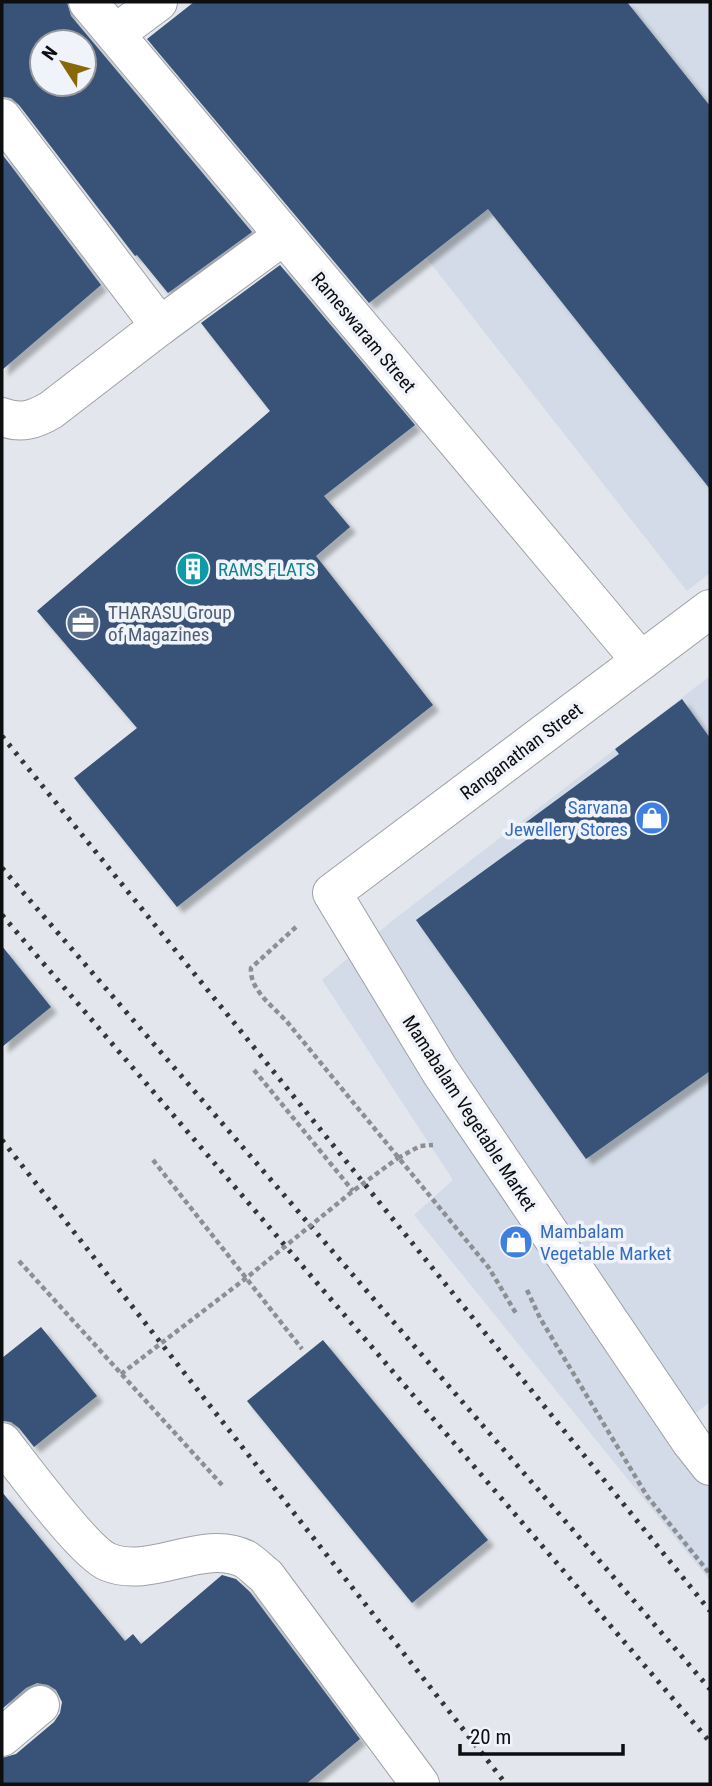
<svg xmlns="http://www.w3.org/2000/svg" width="712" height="1786" viewBox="0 0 712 1786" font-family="'Roboto Condensed',sans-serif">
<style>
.built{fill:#d2dbe7}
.building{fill:#375277;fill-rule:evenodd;filter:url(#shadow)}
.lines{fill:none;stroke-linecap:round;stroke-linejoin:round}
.minor-casing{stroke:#9da1a6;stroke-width:40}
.path{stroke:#8c8f93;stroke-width:4.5;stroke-dasharray:5 3.5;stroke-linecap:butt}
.minor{stroke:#fff;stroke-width:38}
.rail{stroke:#343638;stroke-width:5;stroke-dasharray:3.5 7;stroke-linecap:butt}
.path-bridge{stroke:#8c8f93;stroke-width:4.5;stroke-dasharray:5 3.5;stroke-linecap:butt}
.labels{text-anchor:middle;stroke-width:7;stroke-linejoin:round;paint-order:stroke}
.street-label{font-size:19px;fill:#0d0e10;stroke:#f0f4fa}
.culture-label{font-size:19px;fill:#0d838f;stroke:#f0f4fa;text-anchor:start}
.service-label{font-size:19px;fill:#4e5e75;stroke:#f0f4fa;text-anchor:start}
.shop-label{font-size:19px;fill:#366cbe;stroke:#f0f4fa;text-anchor:end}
</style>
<defs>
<filter id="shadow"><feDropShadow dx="6" dy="6" stdDeviation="2" flood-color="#0004"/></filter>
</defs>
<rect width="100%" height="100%" fill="#e3e7ed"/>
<!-- built -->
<g class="built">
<path d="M229,2H710V573L687,591L227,3Z"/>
<path d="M710,676V1402L688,1419L710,1450V1581L414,1215L453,1180L322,980L392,921Z"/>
</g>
<!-- building -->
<g class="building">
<path d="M2,2H67L71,16L252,232L168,293L137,255L135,256L19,105L11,98L2,97ZM42,42H84V84H42Z"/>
<path d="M194,2H627L710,106V489L488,209L369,303L147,39Z"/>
<path d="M2,154L101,285L2,370Z"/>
<path d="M280,265L415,425L324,496L350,527L316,556L433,705L177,907L74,778L137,728L37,611L270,411L201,323Z"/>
<path d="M682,699L710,738V1071L586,1159L416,920L529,838L521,826L619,754L615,749Z"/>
<path d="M2,946L51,1007L2,1047Z"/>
<path d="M41,1327L97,1396L34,1447L19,1428L11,1422L2,1421V1358Z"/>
<path d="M323,1340L488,1540L412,1603L247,1401Z"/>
<path d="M2,1492L125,1641L133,1634L141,1644L222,1575L236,1579L250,1592L360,1739L306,1784H2V1758L16,1754L54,1722L60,1713L62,1702L56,1690L48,1685L37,1683L26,1688L2,1709Z"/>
</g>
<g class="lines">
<defs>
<g id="minor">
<path d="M88,2L641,661"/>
<path d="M115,34L158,2"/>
<path d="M2,118L160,326"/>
<path d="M2,417C21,424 34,420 51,410L160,326L283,236"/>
<path d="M710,609L332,893L440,1071L691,1442L710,1466"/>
<path d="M2,1442C21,1466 85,1553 108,1562C152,1580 202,1538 245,1559C252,1563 259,1571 266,1576L420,1784"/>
<path d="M2,1737L40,1705"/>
</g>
</defs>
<!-- minor casing -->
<use href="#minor" class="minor-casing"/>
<!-- path -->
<g class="path">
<path d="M296,927L251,968C249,990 275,1008 288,1023L489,1268L517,1315"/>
<path d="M254,1070L353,1191"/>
<path d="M398,1158L420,1146L433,1145"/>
<path d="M153,1160L302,1349"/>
<path d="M19,1261L222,1485"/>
<path d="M527,1290L540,1318L647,1496L710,1574"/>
</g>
<!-- minor -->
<use href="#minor" class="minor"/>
<!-- rail -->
<g class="rail">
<path d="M2,736L710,1611"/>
<path d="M2,868L710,1689"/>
<path d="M2,915L710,1742"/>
<path d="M2,1140L506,1784"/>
</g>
<!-- path-bridge -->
<path class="path-bridge" d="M121,1374L245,1279L353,1191L398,1158"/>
</g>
<!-- icons -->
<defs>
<symbol id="building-disc" viewBox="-11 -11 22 22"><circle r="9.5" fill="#0f9aa8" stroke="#f0f4fa"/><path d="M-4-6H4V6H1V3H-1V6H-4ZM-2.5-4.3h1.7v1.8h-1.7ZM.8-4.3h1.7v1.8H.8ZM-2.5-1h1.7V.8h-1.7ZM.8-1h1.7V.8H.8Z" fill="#fff"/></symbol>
<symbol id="office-disc" viewBox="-11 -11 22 22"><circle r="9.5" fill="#5c6f8a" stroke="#f0f4fa"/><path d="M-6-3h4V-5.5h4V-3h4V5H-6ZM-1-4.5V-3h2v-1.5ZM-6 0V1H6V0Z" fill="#fff"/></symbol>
<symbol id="shop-disc" viewBox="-11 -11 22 22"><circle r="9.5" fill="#3f7fe0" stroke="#f0f4fa"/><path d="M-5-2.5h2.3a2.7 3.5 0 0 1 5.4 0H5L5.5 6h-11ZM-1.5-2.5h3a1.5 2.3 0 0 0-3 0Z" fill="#fff"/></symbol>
</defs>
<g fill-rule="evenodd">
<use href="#building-disc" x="174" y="550" width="38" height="38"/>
<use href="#office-disc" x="64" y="604" width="38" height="38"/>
<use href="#shop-disc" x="633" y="799" width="38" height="38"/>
<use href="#shop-disc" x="497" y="1223" width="38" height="38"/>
</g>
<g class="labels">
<!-- street labels -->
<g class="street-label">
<text transform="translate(364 332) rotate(50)" y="7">Rameswaram Street</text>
<text transform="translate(521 751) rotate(-37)" y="7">Ranganathan Street</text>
<text transform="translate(470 1113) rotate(57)" y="7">Mamabalam Vegetable Market</text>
</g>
<!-- culture labels -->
<g class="culture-label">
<text x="218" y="576">RAMS FLATS</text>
</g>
<!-- service labels -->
<g class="service-label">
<text x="108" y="619">THARASU Group<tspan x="108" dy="22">of Magazines</tspan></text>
</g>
<!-- shop labels -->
<g class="shop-label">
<text x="628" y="814">Sarvana<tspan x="628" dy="22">Jewellery Stores</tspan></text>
<text x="540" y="1238" text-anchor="start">Mambalam<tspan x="540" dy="22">Vegetable Market</tspan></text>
</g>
</g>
<!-- border -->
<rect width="712" height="1786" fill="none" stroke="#0d0e10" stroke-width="7"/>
<!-- north arrow -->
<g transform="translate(63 63) rotate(306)"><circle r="33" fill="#f0f4fa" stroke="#95989c" stroke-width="2"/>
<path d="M0-5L12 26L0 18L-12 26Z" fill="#896907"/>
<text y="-10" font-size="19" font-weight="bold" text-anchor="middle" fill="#0d0e10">N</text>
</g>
<!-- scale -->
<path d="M460 1744v10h163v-10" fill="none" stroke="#0d0e10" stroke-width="3.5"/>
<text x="470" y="1744" font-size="21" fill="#0d0e10" stroke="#f0f4fa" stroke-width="5" paint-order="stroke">20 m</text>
</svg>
